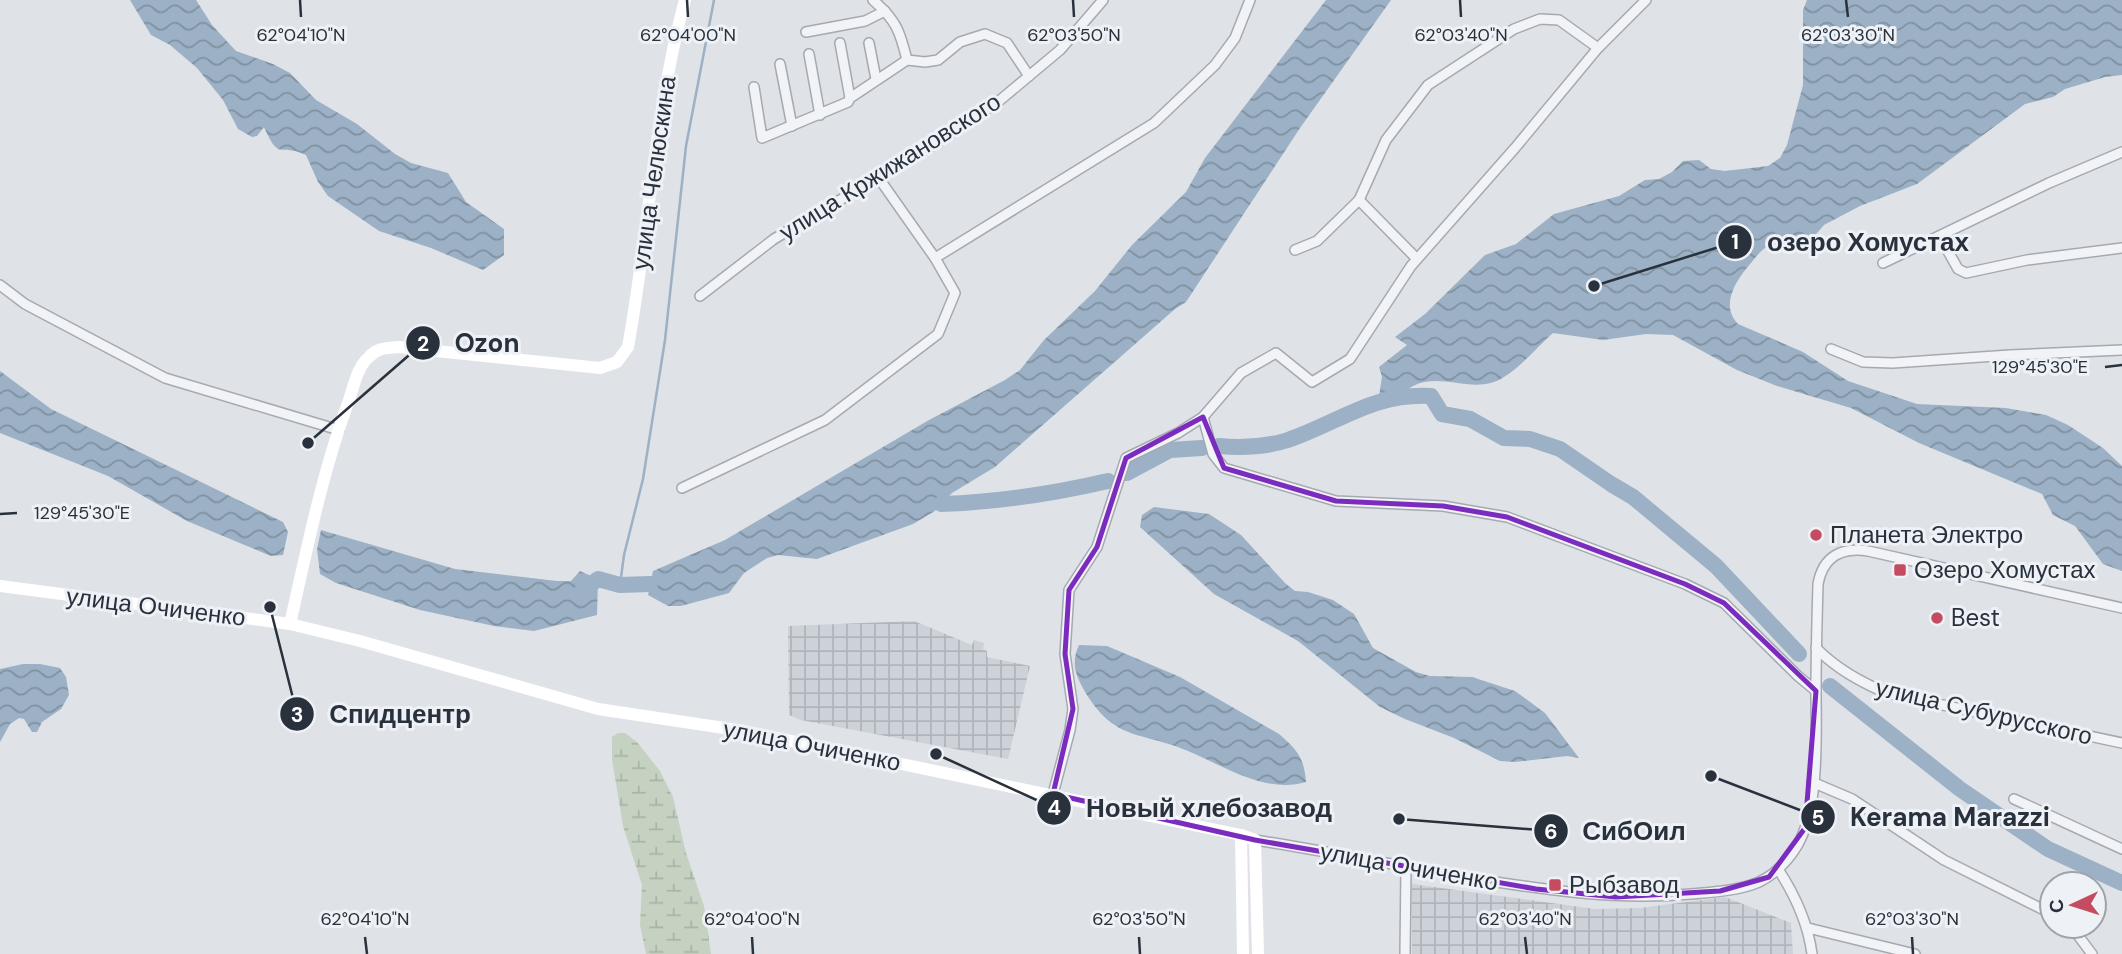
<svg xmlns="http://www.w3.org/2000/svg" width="2122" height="954" viewBox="0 0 2122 954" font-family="'DM Sans',sans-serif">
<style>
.industrial{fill:url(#industrial-grid)}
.wetland{fill:url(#wetland-marsh)}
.water{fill:url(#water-waves)}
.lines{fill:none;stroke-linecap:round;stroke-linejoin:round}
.stream{stroke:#9cb1c5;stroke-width:2.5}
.river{stroke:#9cb1c5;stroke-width:16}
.street-casing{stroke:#a5a9b1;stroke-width:12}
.street{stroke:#f1f3f6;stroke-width:9}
.secondary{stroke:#fff;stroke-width:12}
.marked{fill:none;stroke:#7b2cbf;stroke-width:5;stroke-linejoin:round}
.ticks{fill:none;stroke:#29313d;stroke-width:2.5}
.poi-dot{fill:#c54b60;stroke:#eef1f5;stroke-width:2.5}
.labels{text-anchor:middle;stroke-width:6;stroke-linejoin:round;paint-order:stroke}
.street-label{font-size:24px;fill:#29313d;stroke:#eef1f5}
.poi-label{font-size:24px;fill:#29313d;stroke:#eef1f5;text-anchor:start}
.ticks-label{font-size:18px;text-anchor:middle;fill:#29313d;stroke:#eef1f5;stroke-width:6;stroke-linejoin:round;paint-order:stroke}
.leader{fill:none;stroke:#29313d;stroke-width:2.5}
.callout-dot{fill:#29313d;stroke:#eef1f5;stroke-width:2.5}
.mark-label{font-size:21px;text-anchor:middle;font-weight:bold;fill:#fff}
.callout-label{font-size:26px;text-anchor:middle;font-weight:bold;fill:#29313d;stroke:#eef1f5;stroke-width:6;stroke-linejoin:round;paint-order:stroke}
</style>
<defs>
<pattern id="industrial-grid" width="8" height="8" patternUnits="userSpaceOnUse" patternTransform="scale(1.75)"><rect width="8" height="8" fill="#cdd2d9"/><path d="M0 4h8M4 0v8" fill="none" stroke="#b0b5bb"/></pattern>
<pattern id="wetland-marsh" width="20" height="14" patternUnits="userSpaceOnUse" patternTransform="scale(1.75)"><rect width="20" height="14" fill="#c5d1c1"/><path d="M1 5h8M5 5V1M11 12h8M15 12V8" fill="none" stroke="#a9b4a7"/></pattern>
<pattern id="water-waves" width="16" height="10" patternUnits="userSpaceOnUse" patternTransform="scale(1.75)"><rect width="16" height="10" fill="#9cb1c5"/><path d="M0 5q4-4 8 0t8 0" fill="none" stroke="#7f91a1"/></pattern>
</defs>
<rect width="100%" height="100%" fill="#dfe2e7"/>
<!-- industrial -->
<g class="industrial">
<path d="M914,621L972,645L974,640L984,643L983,649L987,651V657L1030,666L1008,759L801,720L789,715L788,626Z"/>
<path d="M1412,884L1595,909L1640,908L1725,897L1791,923L1793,954H1412Z"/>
</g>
<!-- wetland -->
<path class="wetland" d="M618,733H625L637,742L660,771L673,797L686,853L704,906L711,954H646L640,925L642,885L623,826L612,759V737Z"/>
<!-- water -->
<g class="water">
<path d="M130,0H196L212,25L236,51L273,64L290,73L316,100L357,124L395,154L411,163L448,173L466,202L504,229V255L483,270L431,248L379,231L328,196L318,182L306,155C279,142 280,163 264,127L257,136L252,137L238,129L223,100L197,68L170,45L151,35Z"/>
<path d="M1326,0H1391L1300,128L1186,302L1175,309L995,467L952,493L935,511L913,524L817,559L778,555L767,558L744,573L729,593L681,606H668L648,595L653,571L725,540L929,420L1005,380L1020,370L1044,340L1095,291L1132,245L1186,192L1205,158Z"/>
<path d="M1807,0H2122V75L2105,77L2065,89L2053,97L2025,104L1917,184L1860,206L1824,225L1810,241L1765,248C1757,254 1753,261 1746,269C1734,284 1721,306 1738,324L1803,352L1848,381L1917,404L2006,408L2046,415L2068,425L2103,448L2122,466V571L2103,564L2075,526L2053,515L2042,494L1919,443L1851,408L1777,386L1737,370L1673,335L1646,334L1603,340L1553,333C1536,348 1514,375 1494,382C1467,391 1439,373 1413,386C1405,390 1399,399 1392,403L1378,402L1382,377L1379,367L1407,345L1395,337L1425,314L1485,255L1516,244L1554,214L1619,196L1645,180L1659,179L1672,172L1683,161L1699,160L1711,169L1725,171L1768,166L1780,158L1787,145L1803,85V10Z"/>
<path d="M0,371L51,409L283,522L288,532L283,555L271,556L187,521L108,476L0,433Z"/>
<path d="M1154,507L1209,514L1241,535L1285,583L1295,591L1308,592L1333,600L1354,614L1373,648L1416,672L1430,676L1472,677L1515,691L1545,713L1579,758L1567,756L1515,762L1500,761L1454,738L1405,719L1380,707L1298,641L1214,594L1140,527L1142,515Z"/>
<path d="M321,530L455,569L557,581H571L580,571L598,579L597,615L534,631L494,626L420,610L336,583L320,574L317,549Z"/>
<path d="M1079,645L1107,646L1180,677L1279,734C1297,750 1304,757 1306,782C1265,794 1224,766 1188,751C1141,731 1114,742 1084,690C1075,674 1071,662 1079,645Z"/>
<path d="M23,664H40L60,668L66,677L69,695L61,709L42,722L37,732H32L24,719L19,718L10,724L0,742V669Z"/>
</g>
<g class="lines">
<!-- stream -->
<path class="stream" d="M620,585L624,555L643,479L665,340L686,146L714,0"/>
<!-- river -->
<g class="river">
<path d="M1219,446C1242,448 1266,447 1288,440C1338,423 1375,392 1431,396L1442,414L1470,419L1504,438L1530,439L1560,449L1611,484L1633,497L1716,566L1799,654"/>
<path d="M1127,473L1170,450L1202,448"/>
<path d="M941,504C999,502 1052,494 1108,481"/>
<path d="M581,592L598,579L620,585L650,584"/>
<path d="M1830,686L1960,789L2048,849L2122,883"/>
</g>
<defs>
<g id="street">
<path d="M873,0C896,20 900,31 907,60L925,62L938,60L960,42L985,34L1007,43L1029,76"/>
<path d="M806,32L865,21L885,11"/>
<path d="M840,43L850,98"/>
<path d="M869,43L876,79"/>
<path d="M809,54L820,115"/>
<path d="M780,64L792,126"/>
<path d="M754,87L762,138L848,102L850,98L907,60"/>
<path d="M878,177L935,258L1154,123L1215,65L1235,38L1250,0"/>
<path d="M1359,200L1417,259"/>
<path d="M1940,237L1958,269L1966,273L2027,260L2122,248"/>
<path d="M1295,250L1317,241L1359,200L1386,140L1428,85L1514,29L1540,19L1559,20L1598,48"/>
<path d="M1883,263L2049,183L2122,152"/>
<path d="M0,285L25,304L165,378L339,430"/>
<path d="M700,296L774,239L933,145L999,101L1060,50L1103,0"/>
<path d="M1831,349L1863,362L1893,363L2010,355L2122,350"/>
<path d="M1203,417L1213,454L1224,468L1336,501L1443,506L1507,517L1685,584L1724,603L1798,676L1816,691"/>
<path d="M682,488L825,420L938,334L955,293L935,258"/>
<path d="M1816,648C1837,669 1859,681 1886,693L2122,743"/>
<path d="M1812,782L1852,799L1944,860L2052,914"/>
<path d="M1053,794L1070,730L1073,709L1065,654L1069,590L1097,547L1126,458L1178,433L1203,417L1241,373L1276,353L1312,382L1350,359L1411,266L1515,148L1598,48L1646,0"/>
<path d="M2014,799L2122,849"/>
<path d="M1255,840C1325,851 1395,865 1464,877C1540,889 1614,901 1691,894C1713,892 1738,891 1759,882C1774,875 1788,861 1797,846C1820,807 1816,735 1816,690C1816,654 1817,619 1818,584C1823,556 1842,547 1868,551L2122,608"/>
<path d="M1778,869C1795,895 1808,923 1812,954"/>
<path d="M2071,926L2092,954"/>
<path d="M1808,928L1915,954"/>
<path d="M1405,954L1406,868"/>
</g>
</defs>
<!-- street casing -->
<use href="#street" class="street-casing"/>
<!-- street -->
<use href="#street" class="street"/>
<!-- secondary -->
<g class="secondary">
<path d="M0,586L290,624L360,641L598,709L744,731L1241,835L1255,840L1258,954"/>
<path d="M290,624C307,549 322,473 349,400C354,386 357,367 369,357C377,348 387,348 398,347L600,368L617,362L628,347C649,232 654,113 685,0"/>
<path d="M1241,835L1243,954"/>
</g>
</g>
<!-- marked area -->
<path class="marked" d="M1203,417L1224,468L1336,501L1443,506L1507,517L1685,584L1724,603L1816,691L1805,828L1769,877L1720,891L1616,897L1536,889L1255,840L1053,794L1073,709L1065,654L1069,590L1097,547L1126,458Z"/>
<!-- ticks -->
<path class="ticks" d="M300,0L301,17M687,0L688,17M1073,0L1074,17M1460,0L1461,17M1846,0L1848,17M2105,367L2122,365M0,514L17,513M365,937L367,954M752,937L753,954M1139,937L1140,954M1525,937L1527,954M1912,937L1913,954"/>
<!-- markers -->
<g class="poi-dot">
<circle cx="1816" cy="535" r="7"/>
<rect x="1893" y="563" width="14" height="14" rx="3.5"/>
<circle cx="1937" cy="618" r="7"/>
<rect x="1548" y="878" width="14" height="14" rx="3.5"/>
</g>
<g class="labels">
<!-- street labels -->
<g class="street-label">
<text transform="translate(890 167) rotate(-32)" y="8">улица Кржижановского</text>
<text transform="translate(654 173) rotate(-82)" y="8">улица Челюскина</text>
<text transform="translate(156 607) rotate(7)" y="8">улица Очиченко</text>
<text transform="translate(1984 712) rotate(13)" y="8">улица Субурусского</text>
<text transform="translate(812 746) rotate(11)" y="8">улица Очиченко</text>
<text transform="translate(1409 867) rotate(10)" y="8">улица Очиченко</text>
</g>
<!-- poi labels -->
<g class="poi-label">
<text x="1830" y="543">Планета Электро</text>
<text x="1914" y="578">Озеро Хомустах</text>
<text x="1951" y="626">Best</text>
<text x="1569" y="893">Рыбзавод</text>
</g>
</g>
<g class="ticks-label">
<text x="301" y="41">62°04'10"N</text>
<text x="688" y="41">62°04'00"N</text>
<text x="1074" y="41">62°03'50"N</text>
<text x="1461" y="41">62°03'40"N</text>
<text x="1848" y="41">62°03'30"N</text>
<text x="2040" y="373">129°45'30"E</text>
<text x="82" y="519">129°45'30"E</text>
<text x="365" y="925">62°04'10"N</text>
<text x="752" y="925">62°04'00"N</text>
<text x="1139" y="925">62°03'50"N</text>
<text x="1525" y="925">62°03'40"N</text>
<text x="1912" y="925">62°03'30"N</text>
</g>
<!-- callouts -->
<path class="leader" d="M1594 286L1735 242M308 443L423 343M270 607L297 714M936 754L1054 808M1711 776L1818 817M1399 819L1551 831"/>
<g class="callout-dot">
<circle cx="1594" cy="286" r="7"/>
<circle cx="308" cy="443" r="7"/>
<circle cx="270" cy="607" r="7"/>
<circle cx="936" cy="754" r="7"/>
<circle cx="1711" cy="776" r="7"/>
<circle cx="1399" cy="819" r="7"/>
<circle cx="1735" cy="242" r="18"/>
<circle cx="423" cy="343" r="18"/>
<circle cx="297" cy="714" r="18"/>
<circle cx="1054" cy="808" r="18"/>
<circle cx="1818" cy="817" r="18"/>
<circle cx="1551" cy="831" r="18"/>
</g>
<g class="mark-label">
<text x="1735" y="249">1</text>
<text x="423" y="351">2</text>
<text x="297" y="722">3</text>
<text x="1054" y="815">4</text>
<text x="1818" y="825">5</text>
<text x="1551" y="839">6</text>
</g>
<g class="callout-label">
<text x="1868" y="251">озеро Хомустах</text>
<text x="487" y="352">Ozon</text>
<text x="400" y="723">Спидцентр</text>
<text x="1209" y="817">Новый хлебозавод</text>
<text x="1950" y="826">Kerama Marazzi</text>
<text x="1634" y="840">СибОил</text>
</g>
<!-- north arrow -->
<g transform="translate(2073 905) rotate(266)"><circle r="33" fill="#eef1f5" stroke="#9fa4ab" stroke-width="2"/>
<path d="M0-5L12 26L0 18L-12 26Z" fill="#c54b60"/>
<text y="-10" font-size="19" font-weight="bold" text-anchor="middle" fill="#29313d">С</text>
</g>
</svg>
